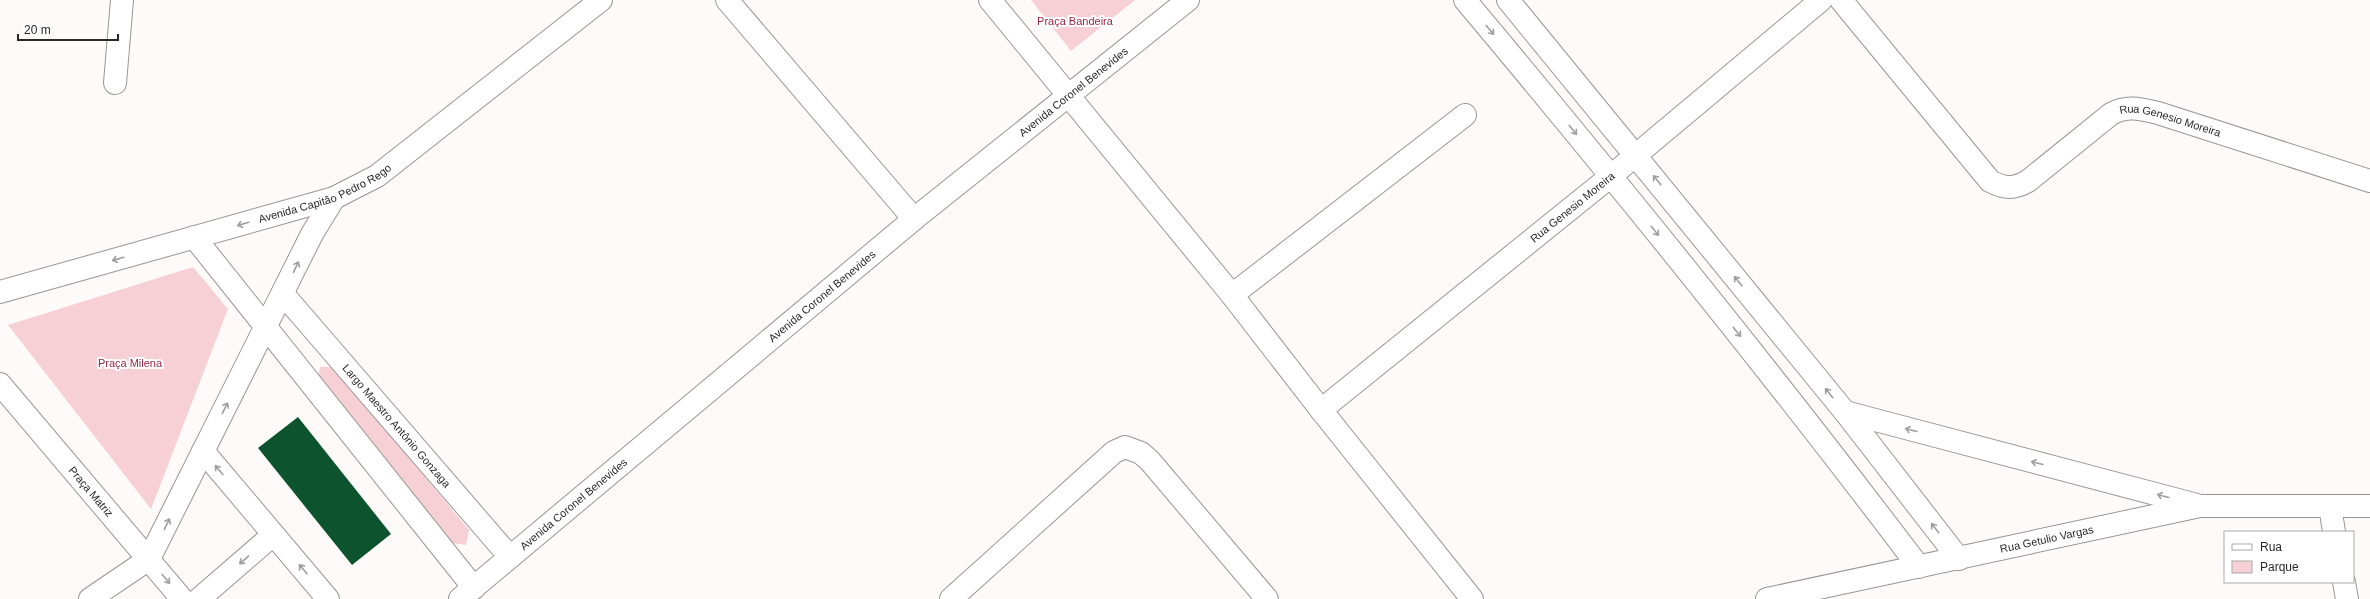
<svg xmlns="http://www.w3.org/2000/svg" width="2370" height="599" viewBox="0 0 2370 599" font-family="Helvetica,sans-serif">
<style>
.green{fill:#f6d0d5}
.building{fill:#0d532d}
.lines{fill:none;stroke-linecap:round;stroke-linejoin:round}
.minor-casing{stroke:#999596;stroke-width:24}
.tertiary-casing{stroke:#999596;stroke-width:24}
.secondary-casing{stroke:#999596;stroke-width:24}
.minor{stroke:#fff;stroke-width:22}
.tertiary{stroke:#fff;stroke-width:22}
.secondary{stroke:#fff;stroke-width:22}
.oneway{stroke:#9f9e9e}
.labels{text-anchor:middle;stroke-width:4;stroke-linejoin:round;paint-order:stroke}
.park-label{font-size:11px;fill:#942746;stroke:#fff}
.street-label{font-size:11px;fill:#292828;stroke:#fff}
</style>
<rect width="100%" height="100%" fill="#fefafa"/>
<!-- green -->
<g class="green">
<path d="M1031,0H1135L1071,51Z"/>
<path d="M193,267L228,309L151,509L8,325Z"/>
<path d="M320,367H333L469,530L466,545L452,543L318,378Z"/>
</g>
<!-- building -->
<path class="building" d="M298,417L391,534L352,565L258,448Z"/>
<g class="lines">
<defs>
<g id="minor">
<path d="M727,0L914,219"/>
<path id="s1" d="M1841,0L1990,181C2005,189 2014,189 2028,181L2111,114C2127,105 2141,109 2158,113L2370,181"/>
<path d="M115,83L122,0"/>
<path d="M194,237L474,588"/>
<path id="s2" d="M283,294L510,557"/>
<path d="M1232,295L1465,115"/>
<path id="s3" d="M1321,410L1611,176L1821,0"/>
<path d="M2330,506L2334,532"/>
<path d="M2344,582L2347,599"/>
<path d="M90,599L149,559"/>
<path d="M951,599L1114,452L1125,447L1141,453L1150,461L1267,599"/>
</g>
<g id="tertiary">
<path d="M990,0L1232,295L1321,410L1472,599"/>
<path d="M1465,0C1621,186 1773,374 1919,567"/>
<path d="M1508,0L1845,412L1959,559"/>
<path d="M1845,412L2197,505"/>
<path id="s4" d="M1767,599L2200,506H2370"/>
</g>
<g id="secondary">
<path id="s5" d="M0,292L334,198L377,176L601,0"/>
<path id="s6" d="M0,384L182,599"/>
<path d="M203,451L328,599"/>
<path d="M149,559L312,234L334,198"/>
<path d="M199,599L273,535"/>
<path id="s7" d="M460,599L914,219L1188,0"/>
</g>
</defs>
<!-- minor casing -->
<use href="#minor" class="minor-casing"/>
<!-- tertiary casing -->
<use href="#tertiary" class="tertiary-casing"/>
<!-- secondary casing -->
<use href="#secondary" class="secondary-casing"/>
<!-- minor -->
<use href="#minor" class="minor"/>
<!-- tertiary -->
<use href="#tertiary" class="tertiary"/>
<!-- secondary -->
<use href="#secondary" class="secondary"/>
</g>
<!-- one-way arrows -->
<defs><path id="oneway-shaft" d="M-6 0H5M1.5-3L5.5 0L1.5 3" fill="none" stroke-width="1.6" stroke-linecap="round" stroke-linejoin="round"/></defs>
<g class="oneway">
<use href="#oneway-shaft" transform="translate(1490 30) rotate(50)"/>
<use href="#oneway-shaft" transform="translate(1573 130) rotate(51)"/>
<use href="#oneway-shaft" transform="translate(1657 180) rotate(-129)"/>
<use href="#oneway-shaft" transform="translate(243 224) rotate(164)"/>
<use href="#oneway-shaft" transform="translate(1655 231) rotate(51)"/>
<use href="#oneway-shaft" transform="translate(118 259) rotate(164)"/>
<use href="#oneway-shaft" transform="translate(296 267) rotate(-65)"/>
<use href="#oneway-shaft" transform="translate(1738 281) rotate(-129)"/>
<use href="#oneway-shaft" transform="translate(1737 332) rotate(51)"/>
<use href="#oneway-shaft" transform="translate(1829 393) rotate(-129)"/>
<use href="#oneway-shaft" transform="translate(225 408) rotate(-63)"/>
<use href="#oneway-shaft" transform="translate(1911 430) rotate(-165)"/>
<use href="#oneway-shaft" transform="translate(2037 463) rotate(-165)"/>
<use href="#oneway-shaft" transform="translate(219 470) rotate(-130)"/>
<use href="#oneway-shaft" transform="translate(2163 496) rotate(-165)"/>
<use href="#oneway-shaft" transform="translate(167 524) rotate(-64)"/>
<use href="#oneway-shaft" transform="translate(1935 528) rotate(-128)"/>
<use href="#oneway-shaft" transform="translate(244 560) rotate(139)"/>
<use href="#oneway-shaft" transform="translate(303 569) rotate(-131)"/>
<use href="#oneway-shaft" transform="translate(166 579) rotate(50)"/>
</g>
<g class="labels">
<!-- park labels -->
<g class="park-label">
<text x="1075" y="25">Praça Bandeira</text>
<text x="130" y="367">Praça Milena</text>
</g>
<!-- street labels -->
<g class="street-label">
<text dy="4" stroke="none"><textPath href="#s7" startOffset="796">Avenida Coronel Benevides</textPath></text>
<text dy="4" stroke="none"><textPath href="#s1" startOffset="443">Rua Genesio Moreira</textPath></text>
<text dy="4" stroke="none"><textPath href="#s5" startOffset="340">Avenida Capitão Pedro Rego</textPath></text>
<text dy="4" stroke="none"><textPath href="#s3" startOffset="323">Rua Genesio Moreira</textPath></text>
<text dy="4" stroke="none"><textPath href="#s7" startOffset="472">Avenida Coronel Benevides</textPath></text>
<text dy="4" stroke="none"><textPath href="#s2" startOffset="174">Largo Maestro Antônio Gonzaga</textPath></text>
<text dy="4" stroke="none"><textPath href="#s6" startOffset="141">Praça Matriz</textPath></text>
<text dy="4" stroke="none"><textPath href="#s7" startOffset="148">Avenida Coronel Benevides</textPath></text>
<text dy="4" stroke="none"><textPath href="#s4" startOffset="286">Rua Getulio Vargas</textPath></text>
</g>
</g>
<!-- legend -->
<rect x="2224" y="531" width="130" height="52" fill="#ffffff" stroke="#a9a9a9"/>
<rect x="2232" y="544" width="20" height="6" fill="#ffffff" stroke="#a9a9a9"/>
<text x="2260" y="551" font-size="12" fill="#292828">Rua</text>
<rect x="2232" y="561" width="20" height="12" fill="#f6d0d5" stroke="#a9a9a9"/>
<text x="2260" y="571" font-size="12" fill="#292828">Parque</text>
<!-- scale -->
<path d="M18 34v6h100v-6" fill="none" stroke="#292828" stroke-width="2"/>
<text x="24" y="34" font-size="12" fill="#292828" stroke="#ffffff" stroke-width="3" paint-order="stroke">20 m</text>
</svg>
